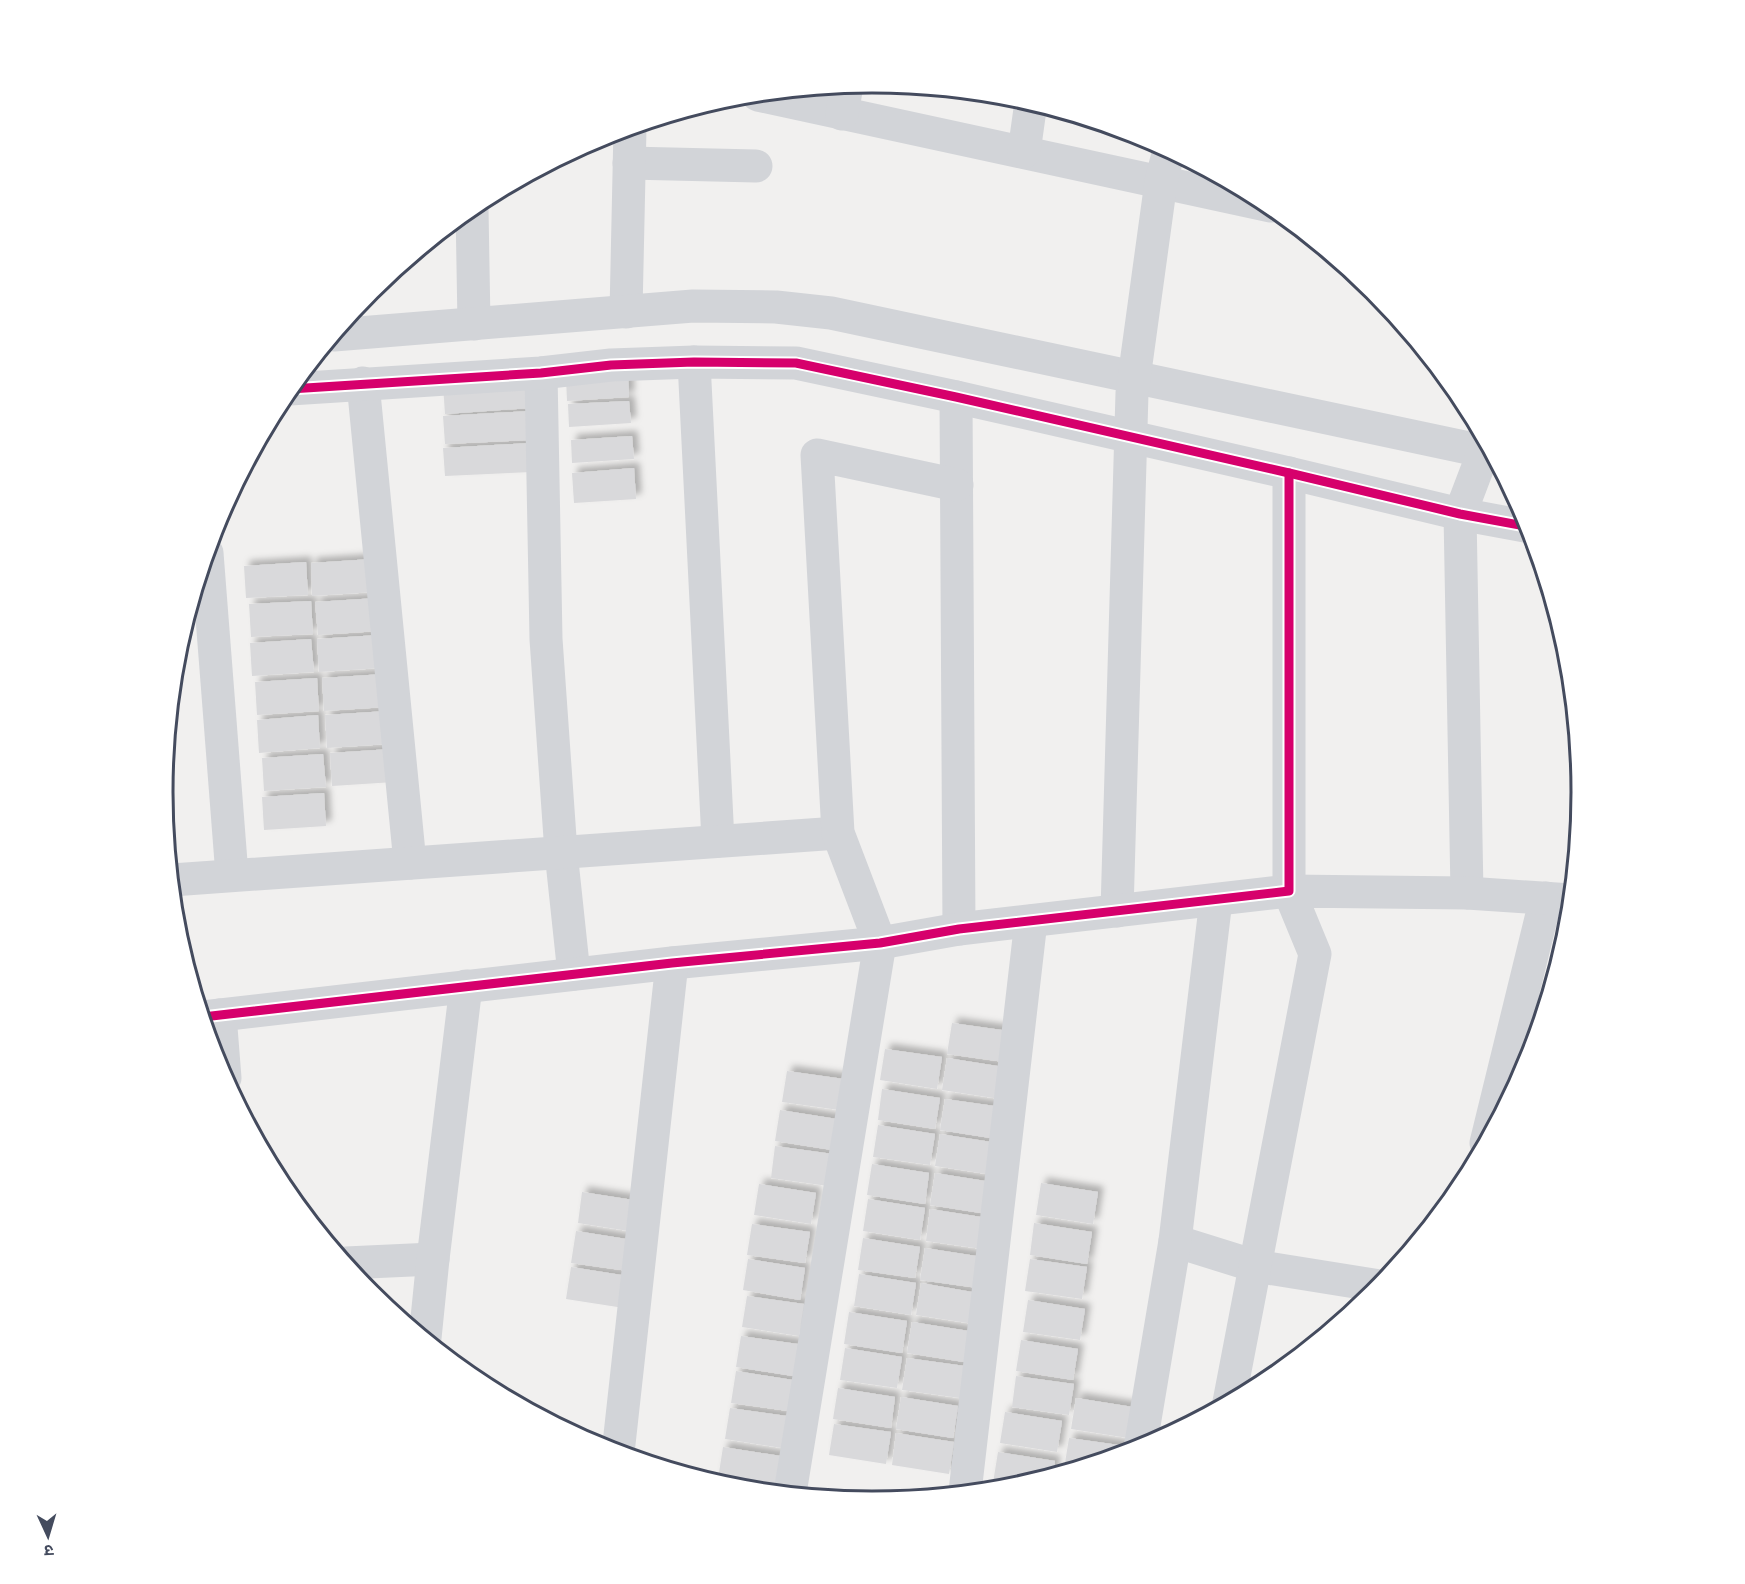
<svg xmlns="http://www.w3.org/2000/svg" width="1745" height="1584" viewBox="0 0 1745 1584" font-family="'Sofia Sans Condensed','Noto Sans Devanagari',sans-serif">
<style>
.building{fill:#d9d9db;filter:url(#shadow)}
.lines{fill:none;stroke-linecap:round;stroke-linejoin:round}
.minor{stroke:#d2d4d8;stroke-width:33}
.cycleway-casing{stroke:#fff;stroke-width:13}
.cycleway{stroke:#d6006c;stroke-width:9}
.rim{fill:none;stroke:#444b5e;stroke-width:3}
</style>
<defs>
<filter id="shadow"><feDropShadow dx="5.5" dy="-5.5" stdDeviation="3" flood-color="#0004"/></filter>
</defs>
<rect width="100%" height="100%" fill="#f1f0ef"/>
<!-- building -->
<g class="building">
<path d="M628,374L629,397L567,401L566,378Z"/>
<path d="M529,380L531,408L445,414L443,385Z"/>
<path d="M629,401L631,423L569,427L568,404Z"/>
<path d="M529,411L531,440L445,444L443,416Z"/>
<path d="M632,436L634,459L572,463L571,440Z"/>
<path d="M529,443L531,472L445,476L443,448Z"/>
<path d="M634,468L636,499L574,503L572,473Z"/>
<path d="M372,559L374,592L312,596L311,563Z"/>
<path d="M306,562L308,595L246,598L244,566Z"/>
<path d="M377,598L379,631L318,635L315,602Z"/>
<path d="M311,601L313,634L251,637L249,604Z"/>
<path d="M378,635L381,668L319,672L317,639Z"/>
<path d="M311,639L314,672L252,676L250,643Z"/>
<path d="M384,674L386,707L324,711L322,678Z"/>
<path d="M317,678L319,711L257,715L255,682Z"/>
<path d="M387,711L388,744L327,748L325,715Z"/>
<path d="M318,715L320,748L259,753L257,720Z"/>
<path d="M391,749L394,782L332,786L330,753Z"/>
<path d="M323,754L326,787L264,791L262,758Z"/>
<path d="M324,793L326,826L264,830L262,797Z"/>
<path d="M952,1023L1009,1031L1004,1062L947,1054Z"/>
<path d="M885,1049L942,1057L937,1089L880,1080Z"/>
<path d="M947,1058L1004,1067L1000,1099L942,1090Z"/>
<path d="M787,1071L844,1079L839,1110L782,1102Z"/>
<path d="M882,1089L940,1098L935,1129L878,1120Z"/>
<path d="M945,1099L1002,1107L997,1139L940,1130Z"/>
<path d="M780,1110L837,1119L832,1150L775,1141Z"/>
<path d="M878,1125L935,1134L930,1165L873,1157Z"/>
<path d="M940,1134L998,1143L993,1175L935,1166Z"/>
<path d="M775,1146L833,1154L828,1186L771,1178Z"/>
<path d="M872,1164L929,1173L925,1204L867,1195Z"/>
<path d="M935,1173L992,1182L987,1214L930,1205Z"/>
<path d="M1041,1183L1098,1192L1093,1224L1036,1215Z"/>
<path d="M759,1184L816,1193L811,1224L754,1215Z"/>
<path d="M582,1192L640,1201L635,1232L578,1223Z"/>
<path d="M868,1199L925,1208L920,1240L863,1231Z"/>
<path d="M930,1209L988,1218L982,1249L926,1241Z"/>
<path d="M1034,1223L1092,1232L1087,1264L1030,1255Z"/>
<path d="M752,1224L810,1232L805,1263L747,1255Z"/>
<path d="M576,1231L633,1240L628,1271L571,1263Z"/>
<path d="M863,1238L920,1247L915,1278L858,1270Z"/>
<path d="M925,1248L983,1257L978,1288L920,1280Z"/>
<path d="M748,1259L805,1268L800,1300L743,1290Z"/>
<path d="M1030,1259L1087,1267L1082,1299L1025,1291Z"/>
<path d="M571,1267L628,1276L624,1308L566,1299Z"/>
<path d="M859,1274L916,1283L911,1315L854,1306Z"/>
<path d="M921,1283L978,1293L974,1324L916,1315Z"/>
<path d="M747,1296L804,1304L799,1336L742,1327Z"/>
<path d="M1028,1300L1085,1309L1080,1340L1023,1332Z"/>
<path d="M849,1312L907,1321L902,1353L844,1344Z"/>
<path d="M912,1322L969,1331L964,1362L907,1353Z"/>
<path d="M741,1336L798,1344L793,1376L736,1367Z"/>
<path d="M1021,1340L1078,1349L1073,1380L1016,1371Z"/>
<path d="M845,1348L902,1357L897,1388L840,1380Z"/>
<path d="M907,1358L965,1366L960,1398L902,1390Z"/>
<path d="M736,1371L793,1380L788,1411L731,1403Z"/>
<path d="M1016,1376L1074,1384L1069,1415L1012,1407Z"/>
<path d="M838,1388L895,1397L891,1428L833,1419Z"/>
<path d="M901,1397L958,1406L953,1438L896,1429Z"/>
<path d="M1076,1398L1133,1407L1128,1438L1071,1429Z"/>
<path d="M730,1408L787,1416L782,1448L725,1439Z"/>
<path d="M1005,1412L1062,1421L1057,1452L1000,1443Z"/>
<path d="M834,1424L891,1432L886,1464L829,1455Z"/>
<path d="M896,1433L954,1442L949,1474L892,1465Z"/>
<path d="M1069,1438L1126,1446L1125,1453L1070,1470L1064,1469Z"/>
<path d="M723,1447L781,1456L776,1487L718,1479Z"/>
<path d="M998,1452L1055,1461L1053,1475L1015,1486L993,1483Z"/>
</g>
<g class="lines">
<!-- minor -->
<g class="minor">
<path d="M758,95L1271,206"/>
<path d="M842,114L847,85"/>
<path d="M1024,152L1031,102"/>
<path d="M629,163L756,166"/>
<path d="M472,208L474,324"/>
<path d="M626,312L630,128"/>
<path d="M334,335L693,306L776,307L831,313L1492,453"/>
<path d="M694,362L718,841"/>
<path d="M541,373L546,639L561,852L574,974"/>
<path d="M363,383L410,863"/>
<path d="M290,389L541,373L611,365L694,362L796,363L956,397L1289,473L1460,514L1530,527"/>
<path d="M956,397L959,929"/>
<path d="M207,553L232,875"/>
<path d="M172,880L838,833"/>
<path d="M1467,893L1460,514L1487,443"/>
<path d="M1117,911L1132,393L1161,182L1169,150"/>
<path d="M220,1015L225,1078"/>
<path d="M203,1017L672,963L880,943L959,929L1289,891V473"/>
<path d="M1486,1143L1546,898"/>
<path d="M1175,1241L1255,1266L1380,1286"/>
<path d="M346,1263L433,1259"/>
<path d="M425,1338L433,1259L466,986"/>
<path d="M1229,1402L1315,954L1289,891L1467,893L1571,900"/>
<path d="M1140,1449L1175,1241L1216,900"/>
<path d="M618,1453L672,963"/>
<path d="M965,1492L1031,921"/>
<path d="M790,1493L880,943L838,833L817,455L957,485"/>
</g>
<defs>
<g id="cycleway">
<path d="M290,389L541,373L611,365L694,362L796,363L956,397L1289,473L1460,514L1530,527"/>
<path d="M203,1017L672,963L880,943L959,929L1289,891V473"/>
</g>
</defs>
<!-- cycleway casing -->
<use href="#cycleway" class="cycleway-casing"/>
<!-- cycleway -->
<use href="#cycleway" class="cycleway"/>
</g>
<!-- crop -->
<path d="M0 0H1745V1584H0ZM173 792a699 699 0 1 1 1398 0a699 699 0 1 1-1398 0Z" fill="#fff" fill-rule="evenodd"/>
<path class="rim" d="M173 792a699 699 0 1 1 1398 0a699 699 0 1 1-1398 0Z"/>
<!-- north arrow -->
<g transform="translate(48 1536) rotate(176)" stroke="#ffffff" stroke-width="4.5" paint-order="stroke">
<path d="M0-4.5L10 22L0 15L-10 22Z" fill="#444b5e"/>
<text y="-9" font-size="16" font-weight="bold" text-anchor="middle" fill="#444b5e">उ</text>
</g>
</svg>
